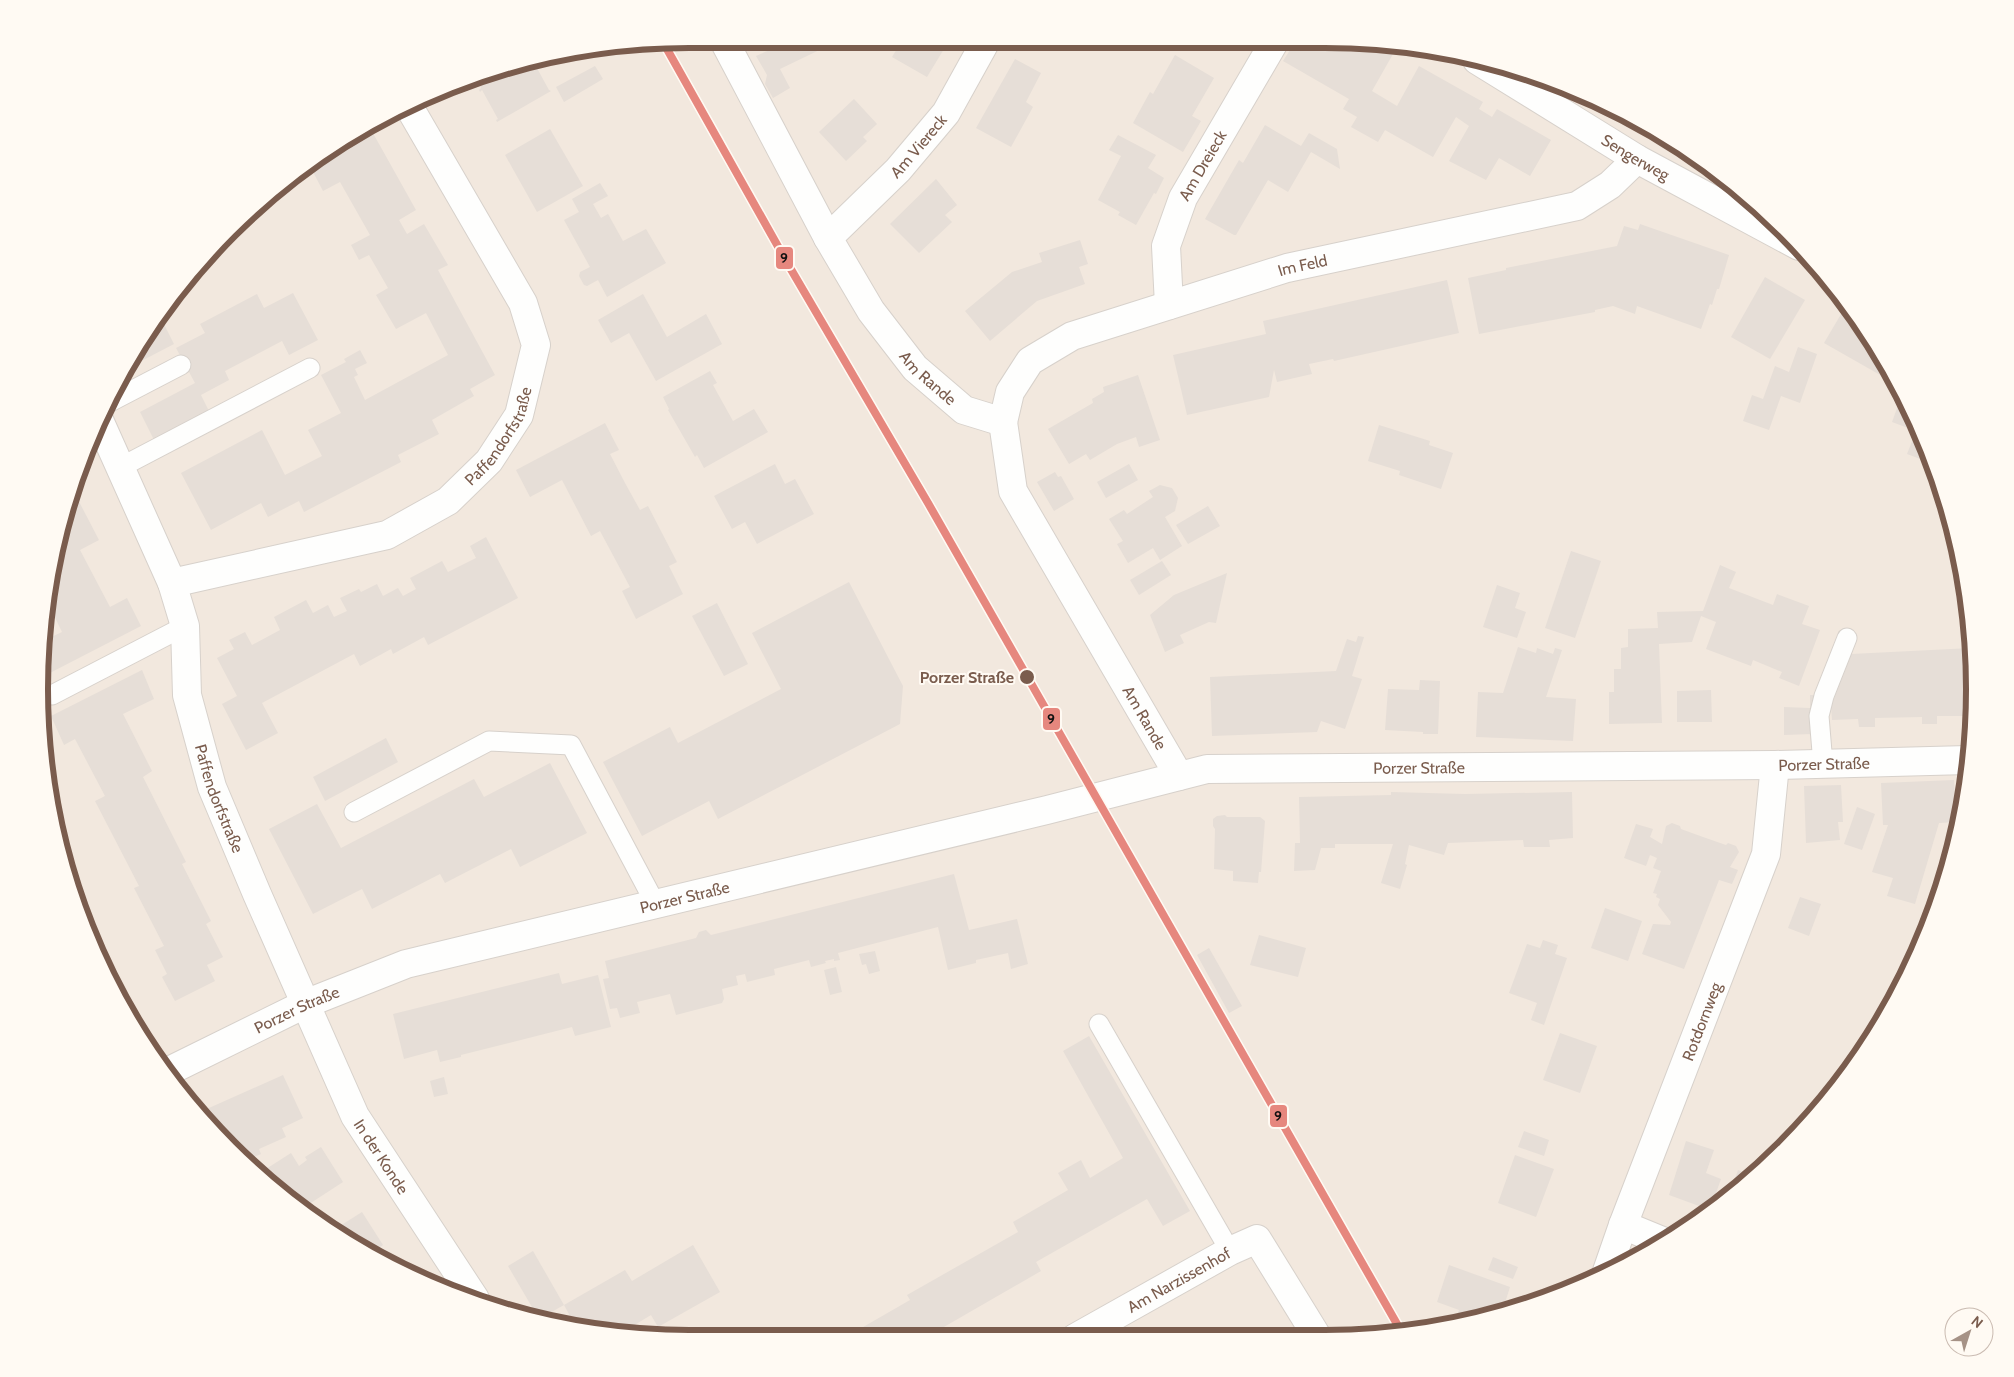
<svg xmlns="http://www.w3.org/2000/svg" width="2014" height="1377" viewBox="0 0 2014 1377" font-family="Cabin,sans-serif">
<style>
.residential{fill:#f2e8de}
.building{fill:#e6ded7}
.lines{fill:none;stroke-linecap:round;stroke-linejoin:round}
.lane-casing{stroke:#d7d1cb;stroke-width:21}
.street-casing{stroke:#d7d1cb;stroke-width:30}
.lane{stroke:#fefefd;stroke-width:19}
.street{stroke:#fefefd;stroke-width:28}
.tram-1-casing{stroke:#fffaf3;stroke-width:11}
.tram-1{stroke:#e6877e;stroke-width:8}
.stop-dot{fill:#7a5c4d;stroke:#fffaf3;stroke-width:2}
.labels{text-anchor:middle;stroke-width:4;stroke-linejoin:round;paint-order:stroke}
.street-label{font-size:16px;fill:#7a5c4d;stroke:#fffaf3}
.stop-label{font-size:16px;font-weight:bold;fill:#7a5c4d;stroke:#fffaf3;text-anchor:end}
.rim{fill:none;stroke:#7a5c4d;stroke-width:6}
.line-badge{stroke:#fffaf3;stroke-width:2}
.pale-badge-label{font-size:14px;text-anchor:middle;font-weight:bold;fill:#111}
</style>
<rect width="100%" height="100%" fill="#f9f5f0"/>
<!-- residential -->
<path class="residential" d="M689,39H1325L1452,51L1613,106L1721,173L1785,229L1866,328L1926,440L1963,562L1975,689L1963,816L1926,937L1866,1050L1785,1148L1721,1204L1613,1271L1452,1326L1325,1338H689L561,1326L440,1289L327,1229L229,1148L148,1050L106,976L51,815L40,731L44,604L88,440L148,328L200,260L328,148L440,88L520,61Z"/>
<!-- building -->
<g class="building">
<path d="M769,39H832L836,42L780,69L790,88L773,98L765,84L767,75L756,56L774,48Z"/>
<path d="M903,39H950L927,77L892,57Z"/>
<path d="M1047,39H1062L1058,45Z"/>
<path d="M1297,39H1325L1381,44L1380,47L1393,54L1372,91L1397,106L1419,66L1483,102L1479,109L1492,117L1497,109L1551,140L1530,176L1499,158L1486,180L1449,161L1469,126L1456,117L1433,157L1385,130L1378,142L1351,127L1357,117L1343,109L1349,99L1283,61Z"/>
<path d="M1175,55L1214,78L1192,116L1201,121L1183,152L1133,123L1150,92L1153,94Z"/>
<path d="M532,59L549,90L551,91L497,122L496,120L498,119L482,90L480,92L479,90L481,88L475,76L520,61Z"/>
<path d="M1015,59L1041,73L1026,102L1033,107L1011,147L976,128Z"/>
<path d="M595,66L603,79L564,102L556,87Z"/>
<path d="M854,99L877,124L863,137L867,141L846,161L819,132Z"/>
<path d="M1265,125L1301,146L1309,133L1337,149L1340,169L1311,152L1288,192L1268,180L1236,235H1234L1205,219L1239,160L1243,163Z"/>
<path d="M369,126L416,210L399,220L407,234L424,224L448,265L438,270L495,375L470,389L474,396L432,420L439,434L398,455L401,462L304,512L299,501L268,517L261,503L211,530L181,473L262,430L285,475L322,456L308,430L341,413L321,375L346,362L344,359L360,350L367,363L355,369L358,375L354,377L365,400L448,355L426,313L396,329L376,295L388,288L369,255L359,260L351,245L370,235L340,182L323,191L312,170L305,174L303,170L328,148Z"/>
<path d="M550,129L583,186L537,212L505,155Z"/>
<path d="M1118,135L1156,155L1148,168L1164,178L1156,194L1154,193L1136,225L1118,215L1120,212L1098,200L1121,156L1109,150Z"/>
<path d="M936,179L957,205L945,215L952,222L919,253L890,224Z"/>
<path d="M600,183L608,196L593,204L601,218L608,214L623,241L646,229L666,263L607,297L598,280L587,286L584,285L579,276L580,272L590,267L564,220L579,212L572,199Z"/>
<path d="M1640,224L1729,255L1719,289H1717L1712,305L1710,304L1701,329L1637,306L1635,314L1613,306L1595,310V312L1479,334L1468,278L1506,270V268L1617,246L1624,226L1638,230Z"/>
<path d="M1080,240L1088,264L1079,267L1085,284L1037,301L990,341L965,311L1012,272L1042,262L1039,253Z"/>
<path d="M1765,277L1805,300L1770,359L1731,337Z"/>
<path d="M1447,280L1459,333L1334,361L1333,359L1309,364L1312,374L1277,382L1274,370L1269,397L1187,415L1173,355L1266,334L1263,321Z"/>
<path d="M293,293L318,340L289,355L282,341L225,371L229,380L201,395L209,411L154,440L140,412L195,383L176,348L205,333L200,324L257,294L264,308Z"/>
<path d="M643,294L667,337L706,314L722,344L656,381L629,333L611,343L598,320Z"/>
<path d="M1847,304L1866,328L1896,384L1824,343Z"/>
<path d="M159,314L174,344L126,369L148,328Z"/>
<path d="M1798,347L1817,354L1800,403L1781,396L1769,430L1743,421L1752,395L1763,399L1775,366L1789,372Z"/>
<path d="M710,371L717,383L713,385L733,421L754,409L768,432L704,468L697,455L695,457L668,410L669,409L663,397Z"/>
<path d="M1138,375L1160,440L1139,447L1136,437L1117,444L1090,460L1086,454L1069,464L1048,429L1093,403L1092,399L1104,392L1103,387Z"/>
<path d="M1900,400L1905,402L1926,440L1928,446L1923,460L1907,454L1916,431L1892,422Z"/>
<path d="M605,423L619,450L610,454L625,483L640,510L648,506L677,562L669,566L683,594L636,619L622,591L630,587L600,531L591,536L562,480L530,497L516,470Z"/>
<path d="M1379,425L1430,441L1429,445L1453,453L1441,489L1399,475L1400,471L1368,461Z"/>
<path d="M775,464L785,484L795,479L814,514L757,544L745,522L732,529L714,496Z"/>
<path d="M1129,464L1138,480L1106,498L1097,482Z"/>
<path d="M1055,472L1058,477L1061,476L1074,499L1054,511L1037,482Z"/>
<path d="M1160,485L1172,488L1178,498L1175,511L1165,517L1182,546L1160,560L1153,548L1128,563L1117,544L1123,541L1109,519L1124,510L1127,514L1153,497L1149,491Z"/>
<path d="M74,492L99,540L80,550L110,607L127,598L141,626L44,676L42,672L43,641L62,632L46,599Z"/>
<path d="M1208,506L1220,526L1188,544L1176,525Z"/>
<path d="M486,537L518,598L428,645L424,637L393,654L391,649L360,666L354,654L262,703L278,733L246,750L222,704L237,696L217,658L234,649L229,640L245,632L252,645L280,630L274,617L306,600L313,613L328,605L334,617L347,611L340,598L359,589L361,592L377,584L383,596L398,588L403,596L416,589L410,578L442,561L448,572L476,558L470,546Z"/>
<path d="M1571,551L1601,561L1575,638L1545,628Z"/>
<path d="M1162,561L1171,575L1139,595L1130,580Z"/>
<path d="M1720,565L1736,572L1729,588L1773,605L1777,594L1809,606L1802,624L1820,630L1799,686L1779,678L1782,672L1753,660L1751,666L1706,649L1716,622L1701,616L1692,642L1659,644L1662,723L1609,724V692H1614V669H1621V648L1628,647V629L1658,628L1657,612L1703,611Z"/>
<path d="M1227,573L1216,623L1209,622L1180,635L1184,643L1165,652L1150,615L1174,595Z"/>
<path d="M849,582L903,686L900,724L718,819L709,801L642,836L603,762L670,727L678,743L781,689L752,633Z"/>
<path d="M1497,585L1520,593L1515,608L1526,612L1517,638L1483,627Z"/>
<path d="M717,603L748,664L724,676L692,616Z"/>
<path d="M1358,636L1364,637L1352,676L1362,679L1345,729L1321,721L1317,732L1212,736L1210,677L1336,671L1347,639L1356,642Z"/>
<path d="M1518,647L1536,653L1537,648L1553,654L1555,648L1562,650L1546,697L1576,699L1573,741L1476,737L1478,692L1503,693Z"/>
<path d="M1971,648L1975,689L1973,716H1937V724H1922V717L1875,718V727H1859L1858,719L1832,720L1831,706L1851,654Z"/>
<path d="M142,670L154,699L123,714L152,771L143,777L186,862L182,864L211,921L206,924L223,957L207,965L215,981L175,1001L162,977L167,974L155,950L164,946L134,888L139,886L95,801L105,796L75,739L64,745L51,716Z"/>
<path d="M1420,680L1440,681L1438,734H1423V732L1385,730L1388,689L1419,690Z"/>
<path d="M1711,690L1712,722H1677V691Z"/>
<path d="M1810,695H1818L1813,734L1784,735V707L1810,708Z"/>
<path d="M386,738L398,762L325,801L313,777Z"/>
<path d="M550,763L587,833L520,867L511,849L445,883L440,874L372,909L362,889L313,914L269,829L317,804L341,848L474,779L484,797Z"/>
<path d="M1954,780L1956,822L1939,823L1915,904L1887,896L1893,878L1872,872L1888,825H1883L1881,783Z"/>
<path d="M1841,785L1843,822H1838L1840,840L1806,843L1804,786Z"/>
<path d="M1391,792L1465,794L1572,792L1573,838L1549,840L1550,847H1524L1523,840L1448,843L1444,855L1409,845L1405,864L1407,865L1400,889L1381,883L1393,844H1335V848H1321L1315,870L1294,871L1295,843H1300L1299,797L1391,795Z"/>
<path d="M1857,807L1875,814L1862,850L1844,844Z"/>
<path d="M1225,815L1227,817H1260L1265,821L1261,872H1259L1258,883L1233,881V871L1214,869L1215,829L1213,826V819L1217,816Z"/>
<path d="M1672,823L1680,826L1681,829L1703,837L1726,845L1728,843L1736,846L1739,852L1730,867L1738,870L1732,884L1719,880L1684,969L1642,954L1653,924L1670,925L1671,922L1658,905L1660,899L1656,897L1657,894L1653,893L1661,871L1653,868L1657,858L1650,855L1646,866L1624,858L1636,824L1653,829L1650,837L1662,844L1666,826Z"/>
<path d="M954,874L969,930L1017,919L1028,964L1011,969L1008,953L976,960V963L948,970L938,927L838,953L840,960L834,961V959L825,961L826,963L811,967L809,960L774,969L775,975L747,982L745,974L736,976L738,985L722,989L724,999L722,1003L676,1015L670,994L637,1002L640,1013L620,1018L617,1008L610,1009L603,979L609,978L605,961L696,938L699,932L706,930L711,935Z"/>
<path d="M1800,897L1821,904L1809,936L1788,928Z"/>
<path d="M1605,908L1642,921L1628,961L1591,948Z"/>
<path d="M1259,935L1306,948L1298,977L1250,965Z"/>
<path d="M1543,940L1558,945L1555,954L1567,958L1544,1025L1531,1020L1537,1003L1509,993L1527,944L1540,948Z"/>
<path d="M1209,948L1242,1006L1229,1013L1197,955Z"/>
<path d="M875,951L880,971L869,974L866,964L862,965L859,954Z"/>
<path d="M836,967L842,992L830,995L824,970Z"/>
<path d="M559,973L562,984L598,975L611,1027L575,1036L572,1027L461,1055V1057L440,1062L437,1050L404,1059L393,1014Z"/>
<path d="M1560,1033L1597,1046L1580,1093L1543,1080Z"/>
<path d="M1089,1036L1190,1211L1163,1226L1147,1199L1036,1262L1041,1271L930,1335L932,1338H844L910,1300L907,1295L1018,1232L1013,1222L1068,1190L1058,1173L1081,1160L1090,1178L1123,1158L1063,1051Z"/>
<path d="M283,1075L303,1118L282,1128L286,1137L259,1149L261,1154L245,1161L231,1149L228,1140L224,1142L200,1112Z"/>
<path d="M444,1077L448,1094L434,1097L430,1081Z"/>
<path d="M1524,1131L1549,1140L1544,1156L1518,1147Z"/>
<path d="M1686,1141L1714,1150L1706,1173L1721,1179L1710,1210L1669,1195Z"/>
<path d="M321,1147L343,1182L303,1208L277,1188L266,1169L291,1153L299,1166L307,1160L305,1157Z"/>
<path d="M1515,1155L1554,1169L1536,1217L1498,1203Z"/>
<path d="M1738,1170L1753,1176L1728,1198Z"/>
<path d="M362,1212L383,1245L372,1252L332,1231Z"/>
<path d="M693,1245L720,1292L658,1327L651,1315L623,1332L576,1327L564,1305L625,1270L632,1281Z"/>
<path d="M533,1251L564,1305L539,1319L508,1266Z"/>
<path d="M1493,1257L1518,1267L1513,1279L1488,1270Z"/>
<path d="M1449,1265L1510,1287L1503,1309L1466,1321L1456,1318L1459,1310L1437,1302Z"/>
<path d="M1277,1332L1280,1338H1266Z"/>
</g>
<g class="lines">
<defs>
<g id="lane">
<path d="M108,403L181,365"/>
<path d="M121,467L310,368"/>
<path d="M52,695L185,626"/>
<path d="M1823,764L1819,716L1824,696L1847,638"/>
<path d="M354,812L489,741L571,745L655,903"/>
<path d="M1099,1024L1230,1251"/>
</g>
<g id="street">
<path id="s1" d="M723,39L828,238L871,311L915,368L964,410L1003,422L1013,491L1179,776"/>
<path id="s2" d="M1477,60L1637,159L1799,246"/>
<path id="s3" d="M828,238L898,170L946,113L987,39"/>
<path id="s4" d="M1169,305L1166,246L1183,198L1276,39"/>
<path id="s5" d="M99,420L172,583L185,626L187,695L212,787L257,894L355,1116L475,1299"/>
<path id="s6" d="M1003,422L1010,392L1030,361L1072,336L1287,268L1577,206L1610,185L1637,159"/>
<path id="s7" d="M172,583L387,535L448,501L489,461L519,415L536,345L523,303L408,105"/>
<path id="s8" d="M167,1072L305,1004L406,964L1047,810L1207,769L1775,765L1968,760"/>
<path d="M1623,1225L1662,1241"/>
<path id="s9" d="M1606,1274L1623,1225L1766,854L1775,765"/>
<path id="s10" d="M1075,1338L1230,1251L1257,1239L1318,1338"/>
</g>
</defs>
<!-- lane casing -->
<use href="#lane" class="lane-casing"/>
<!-- street casing -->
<use href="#street" class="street-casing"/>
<!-- lane -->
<use href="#lane" class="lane"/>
<!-- street -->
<use href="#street" class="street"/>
<defs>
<path id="tram-1" d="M663,42L789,266L928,503L1401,1331"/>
</defs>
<!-- tram-1 casing -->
<use href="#tram-1" class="tram-1-casing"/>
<!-- tram-1 -->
<use href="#tram-1" class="tram-1"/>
</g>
<!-- markers -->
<circle class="stop-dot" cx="1027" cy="677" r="8"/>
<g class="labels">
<!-- street labels -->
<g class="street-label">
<text dy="6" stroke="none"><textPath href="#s3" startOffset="129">Am Viereck</textPath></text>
<text dy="6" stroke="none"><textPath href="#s2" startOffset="186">Sengerweg</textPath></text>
<text dy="6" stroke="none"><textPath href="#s4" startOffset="148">Am Dreieck</textPath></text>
<text dy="6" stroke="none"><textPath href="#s6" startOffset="358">Im Feld</textPath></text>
<text dy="6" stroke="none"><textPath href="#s1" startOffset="398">Am Rande</textPath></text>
<text dy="6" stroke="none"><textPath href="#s7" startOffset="374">Paffendorfstraße</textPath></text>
<text dy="6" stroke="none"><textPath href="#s1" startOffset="819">Am Rande</textPath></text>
<text dy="6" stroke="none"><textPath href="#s8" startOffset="1704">Porzer Straße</textPath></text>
<text dy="6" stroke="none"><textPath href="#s8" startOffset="1299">Porzer Straße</textPath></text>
<text dy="6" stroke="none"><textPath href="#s5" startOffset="401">Paffendorfstraße</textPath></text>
<text dy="6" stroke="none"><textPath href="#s8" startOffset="549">Porzer Straße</textPath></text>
<text dy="6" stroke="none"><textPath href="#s8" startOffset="144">Porzer Straße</textPath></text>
<text dy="6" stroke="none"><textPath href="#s9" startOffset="270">Rotdornweg</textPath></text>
<text dy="6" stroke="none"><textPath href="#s5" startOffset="795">In der Konde</textPath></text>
<text dy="6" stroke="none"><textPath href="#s10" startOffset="119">Am Narzissenhof</textPath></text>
</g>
<!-- stop labels -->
<g class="stop-label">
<text x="1014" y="683">Porzer Straße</text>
</g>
</g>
<!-- crop -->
<path d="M0 0H2014V1377H0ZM689 48H1325A641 641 0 0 1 1966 689V689A641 641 0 0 1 1325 1330H689A641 641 0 0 1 48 689V689A641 641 0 0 1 689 48Z" fill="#fffaf3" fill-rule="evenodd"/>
<path class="rim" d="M689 48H1325A641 641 0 0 1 1966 689V689A641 641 0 0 1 1325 1330H689A641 641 0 0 1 48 689V689A641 641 0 0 1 689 48Z"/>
<g class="line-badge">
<rect x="775" y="246" width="19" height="24" rx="5" fill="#e6877e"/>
<rect x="1042" y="707" width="19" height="24" rx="5" fill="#e6877e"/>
<rect x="1269" y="1104" width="19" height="24" rx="5" fill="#e6877e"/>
</g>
<g class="pale-badge-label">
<text x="784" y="263">9</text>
<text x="1051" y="724">9</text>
<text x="1278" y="1121">9</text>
</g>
<!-- north arrow -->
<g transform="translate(1969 1332) rotate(39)"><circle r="24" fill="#fffaf3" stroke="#cabbb1"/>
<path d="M0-4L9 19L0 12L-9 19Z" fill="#a69286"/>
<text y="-8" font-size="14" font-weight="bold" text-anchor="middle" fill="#7a5c4d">N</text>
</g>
</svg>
